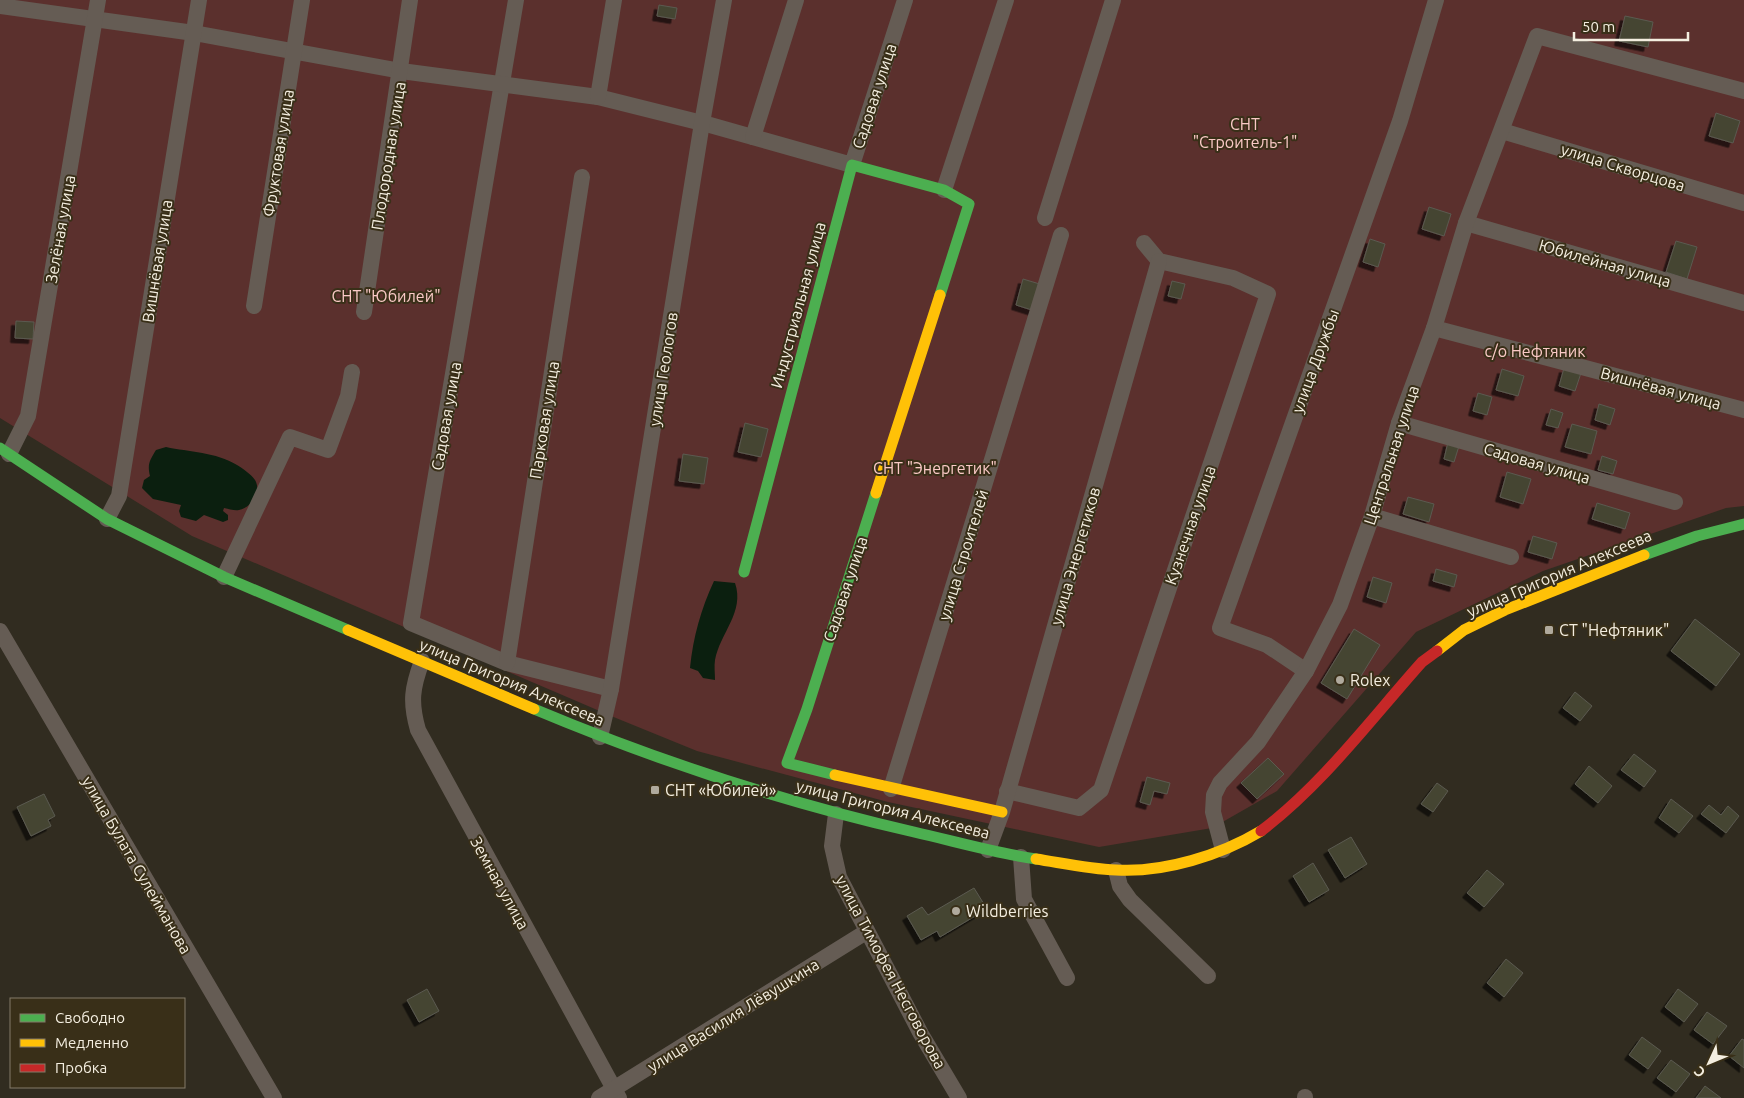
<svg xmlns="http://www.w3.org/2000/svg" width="1744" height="1098" viewBox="0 0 1744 1098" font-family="Ubuntu,sans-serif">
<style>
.green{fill:#5b302d}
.water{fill:#0b1f0f}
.building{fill:#454533;stroke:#5b5a50;filter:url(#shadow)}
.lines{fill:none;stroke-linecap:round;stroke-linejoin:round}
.street{stroke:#655c54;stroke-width:16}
.fast{stroke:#4caf50;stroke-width:11}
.slow{stroke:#ffc107;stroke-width:11}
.jam{stroke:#c62828;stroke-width:11}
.poi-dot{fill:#b0aa9d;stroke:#392f18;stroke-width:2}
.labels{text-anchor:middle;stroke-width:4;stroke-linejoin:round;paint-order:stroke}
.street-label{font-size:16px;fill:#f4eee0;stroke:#392f18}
.park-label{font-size:16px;fill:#fac9c6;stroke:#392f18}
.poi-label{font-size:16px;fill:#f4eee0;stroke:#392f18;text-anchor:start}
</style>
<defs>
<filter id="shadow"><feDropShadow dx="-4.5" dy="4.5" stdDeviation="0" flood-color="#0009"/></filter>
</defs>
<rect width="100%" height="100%" fill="#312c20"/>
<!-- green -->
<path class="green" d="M0,0H1744V506L1726,508L1543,571L1416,632L1277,791L1212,828L1099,847L888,802L697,751L616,718L192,536L0,418Z"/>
<!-- water -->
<g class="water">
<path d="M166,447C189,452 216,452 237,465C242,468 251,474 255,480C262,492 252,507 239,510C235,511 229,509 224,508L223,511L228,515V520L223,522L204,515L196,521L181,517L179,511L181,505L153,499L142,488L144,480L150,476C147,464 150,460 156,450Z"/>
<path d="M714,581L735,583C745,612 720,633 715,660C714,666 715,674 715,680L703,678L698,671L690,668C693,637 701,609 714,581Z"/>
</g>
<!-- building -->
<g class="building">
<path d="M659,5L677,8L675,19L657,16Z"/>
<path d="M1625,16L1653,22L1648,47L1619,41Z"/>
<path d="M1716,113L1740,121L1733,143L1709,136Z"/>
<path d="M1429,207L1451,214L1444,236L1422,229Z"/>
<path d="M1370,239L1385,244L1378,267L1363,262Z"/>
<path d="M1676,241L1697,247L1687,279L1666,272Z"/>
<path d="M1023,279L1043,285L1035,311L1016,305Z"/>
<path d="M1172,281L1185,284L1181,299L1168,296Z"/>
<path d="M16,321L34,322L33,339L15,338Z"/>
<path d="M1564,368L1581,373L1575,391L1559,386Z"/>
<path d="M1502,369L1524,376L1518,396L1496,390Z"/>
<path d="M1478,393L1492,397L1487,415L1473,411Z"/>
<path d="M1599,404L1615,409L1610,425L1595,420Z"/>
<path d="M1551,409L1563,413L1558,428L1546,425Z"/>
<path d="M745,423L768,429L761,457L738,452Z"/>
<path d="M1572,424L1597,431L1591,454L1565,447Z"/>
<path d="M1448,442L1459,446L1454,462L1444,459Z"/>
<path d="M683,454L708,458L704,484L679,481Z"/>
<path d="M1602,456L1617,461L1613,474L1598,470Z"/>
<path d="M1507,472L1531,479L1523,504L1500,497Z"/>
<path d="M1408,497L1434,504L1429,522L1403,514Z"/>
<path d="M1597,503L1630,513L1625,529L1592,519Z"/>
<path d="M1533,536L1557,543L1552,559L1528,552Z"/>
<path d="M1436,569L1457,575L1454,587L1433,581Z"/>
<path d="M1373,577L1392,583L1386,603L1367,597Z"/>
<path d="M1695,619L1740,654L1716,686L1671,651Z"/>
<path d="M1354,629L1380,645L1347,699L1321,683Z"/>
<path d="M1575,692L1592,706L1580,721L1563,708Z"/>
<path d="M1634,754L1656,771L1644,787L1621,770Z"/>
<path d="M1268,758L1284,774L1257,799L1241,783Z"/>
<path d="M1589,766L1612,786L1598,803L1575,784Z"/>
<path d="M1147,777L1170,783L1167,794L1154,791L1150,805L1140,802Z"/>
<path d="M1437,783L1448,791L1433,812L1421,804Z"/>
<path d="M44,794L55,816L48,820L51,826L31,836L17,807Z"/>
<path d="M1671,799L1693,816L1679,833L1659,818Z"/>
<path d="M1709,805L1721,815L1728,806L1739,816L1726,833L1701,814Z"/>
<path d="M1351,837L1367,864L1345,878L1328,850Z"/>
<path d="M1313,863L1329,890L1309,902L1293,876Z"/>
<path d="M1487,870L1504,884L1484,907L1467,893Z"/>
<path d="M974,888L987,909L940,937L937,931L921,940L907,916L922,907L928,915Z"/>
<path d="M1506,959L1523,973L1504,997L1487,983Z"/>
<path d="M427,989L439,1011L419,1022L407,1000Z"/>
<path d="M1678,989L1698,1004L1684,1022L1665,1007Z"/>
<path d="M1707,1012L1727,1026L1713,1044L1694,1030Z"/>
<path d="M1642,1037L1661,1051L1648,1069L1629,1055Z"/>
<path d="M1742,1039L1744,1040V1068L1729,1056Z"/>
<path d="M1671,1060L1690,1074L1676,1092L1657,1078Z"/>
<path d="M1705,1086L1721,1098H1696Z"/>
</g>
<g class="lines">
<!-- street -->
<g class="street">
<path d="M516,0L411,623L507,663L611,689"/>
<path d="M0,6L194,33L401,71L598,97L710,125L852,165L905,0"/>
<path d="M598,97L614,0"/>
<path d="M1502,131L1744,203"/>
<path d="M753,137L796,0"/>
<path d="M944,190L1006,0"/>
<path d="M1045,218L1113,0"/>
<path d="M1466,223L1744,303"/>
<path d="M254,306L302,0"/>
<path d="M364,312L410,0"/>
<path d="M1434,328L1744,410"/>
<path d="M1399,423L1675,502"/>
<path d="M9,454L28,416L98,0"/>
<path d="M1372,516L1511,557"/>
<path d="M107,519L119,496L199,0"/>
<path d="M224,577L290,437L328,450L348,396L352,372"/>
<path d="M0,631L274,1098"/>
<path d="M422,661C412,688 410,702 418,730L619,1098"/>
<path d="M507,663L582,177"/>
<path d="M1306,671L1267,645L1220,628L1400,121L1436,0"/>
<path d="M600,737L611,689L702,123L724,0"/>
<path d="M891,789L1061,235"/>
<path d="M1007,791L1079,808L1101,790L1268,294L1233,278L1159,261L1144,243"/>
<path d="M836,814L832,846L839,877L921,1034L959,1098"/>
<path d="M988,850L1002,812L1159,261"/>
<path d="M1223,850L1213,812L1214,795L1220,783L1258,742L1306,671L1340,605L1372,516L1399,423L1434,328L1466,223L1537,36L1744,91"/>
<path d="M1021,857L1024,899L1067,978"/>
<path d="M1116,870L1120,886L1130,900L1208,976"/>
<path d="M1305,1097V1098"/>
<path d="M599,1098L866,932"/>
</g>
<!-- fast -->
<g class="fast">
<path d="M0,448L107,519L224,577L348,630"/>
<path d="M1644,555L1697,536L1744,524"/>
<path d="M744,572L852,165L944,190L969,204L940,295"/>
<path d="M534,709C658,761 783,802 914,832C954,841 995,853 1036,859"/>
<path d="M835,775L787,763L807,709L876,493"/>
</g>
<!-- slow -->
<g class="slow">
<path d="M876,493L940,295"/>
<path d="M348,630L534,709"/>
<path d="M1437,651L1464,630L1505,610L1644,555"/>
<path d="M835,775L1002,812"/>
<path d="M1036,859C1062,863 1089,869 1116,870C1164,873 1221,855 1261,831"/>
</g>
<!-- jam -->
<path class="jam" d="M1261,831C1323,784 1371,719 1422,662L1437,651"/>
</g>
<!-- markers -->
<g class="poi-dot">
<rect x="1544" y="625" width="10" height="10" rx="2.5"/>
<circle cx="1340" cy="680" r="5"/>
<rect x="650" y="785" width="10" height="10" rx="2.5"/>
<circle cx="956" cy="911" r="5"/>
</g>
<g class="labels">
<!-- street labels -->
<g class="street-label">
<text transform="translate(874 96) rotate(-72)" y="6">Садовая улица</text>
<text transform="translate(278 153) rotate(-81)" y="6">Фруктовая улица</text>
<text transform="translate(388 156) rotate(-81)" y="6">Плодородная улица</text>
<text transform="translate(1623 167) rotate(17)" y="6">улица Скворцова</text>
<text transform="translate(60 229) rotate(-80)" y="6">Зелёная улица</text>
<text transform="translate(157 261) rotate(-81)" y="6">Вишнёвая улица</text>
<text transform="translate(1605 263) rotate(16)" y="6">Юбилейная улица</text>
<text transform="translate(798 305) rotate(-75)" y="6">Индустриальная улица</text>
<text transform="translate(1315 361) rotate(-70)" y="6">улица Дружбы</text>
<text transform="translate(663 369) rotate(-81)" y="6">улица Геологов</text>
<text transform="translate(1661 388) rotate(15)" y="6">Вишнёвая улица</text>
<text transform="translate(446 416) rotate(-80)" y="6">Садовая улица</text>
<text transform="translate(544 420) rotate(-81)" y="6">Парковая улица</text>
<text transform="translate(1391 455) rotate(-72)" y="6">Центральная улица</text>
<text transform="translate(1537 463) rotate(16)" y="6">Садовая улица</text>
<text transform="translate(1190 525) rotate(-71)" y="6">Кузнечная улица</text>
<text transform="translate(963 555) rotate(-73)" y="6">улица Строителей</text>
<text transform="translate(1075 556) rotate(-74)" y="6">улица Энергетиков</text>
<text transform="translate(1559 573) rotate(-23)" y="6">улица Григория Алексеева</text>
<text transform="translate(845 589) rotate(-72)" y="6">Садовая улица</text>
<text transform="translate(512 682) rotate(23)" y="6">улица Григория Алексеева</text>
<text transform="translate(893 809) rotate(14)" y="6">улица Григория Алексеева</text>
<text transform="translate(137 865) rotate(60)" y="6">улица Булата Сулейманова</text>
<text transform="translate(500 883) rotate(61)" y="6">Земная улица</text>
<text transform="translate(891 972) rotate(62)" y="6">улица Тимофея Несговорова</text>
<text transform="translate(733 1015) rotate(-32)" y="6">улица Василия Лёвушкина</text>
</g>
<!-- park labels -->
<g class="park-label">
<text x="1245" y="130">СНТ<tspan x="1245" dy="18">"Строитель-1"</tspan></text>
<text x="386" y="302">СНТ "Юбилей"</text>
<text x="1535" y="357">с/о Нефтяник</text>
<text x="935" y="474">СНТ "Энергетик"</text>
</g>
<!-- poi labels -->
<g class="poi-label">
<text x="1559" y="636">СТ "Нефтяник"</text>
<text x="1350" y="686">Rolex</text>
<text x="665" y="796">СНТ «Юбилей»</text>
<text x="966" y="917">Wildberries</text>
</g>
</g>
<!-- legend -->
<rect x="10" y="998" width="175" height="90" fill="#392f18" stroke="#847b68"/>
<rect x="20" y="1014" width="25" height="8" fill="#4caf50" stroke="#847b68"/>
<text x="55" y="1023" font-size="15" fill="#f4eee0">Свободно</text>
<rect x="20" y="1039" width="25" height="8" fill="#ffc107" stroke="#847b68"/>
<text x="55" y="1048" font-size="15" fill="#f4eee0">Медленно</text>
<rect x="20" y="1064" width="25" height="8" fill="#c62828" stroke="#847b68"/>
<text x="55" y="1073" font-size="15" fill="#f4eee0">Пробка</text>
<!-- north arrow -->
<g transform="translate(1709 1063) rotate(226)" stroke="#392f18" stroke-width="4" paint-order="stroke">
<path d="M0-4L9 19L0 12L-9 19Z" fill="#f4eee0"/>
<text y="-8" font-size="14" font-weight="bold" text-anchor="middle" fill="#f4eee0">С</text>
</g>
<!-- scale -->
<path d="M1574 32v8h114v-8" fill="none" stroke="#f4eee0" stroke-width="2.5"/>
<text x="1582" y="32" font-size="15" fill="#f4eee0" stroke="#392f18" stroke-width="4" paint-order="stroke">50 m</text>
</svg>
